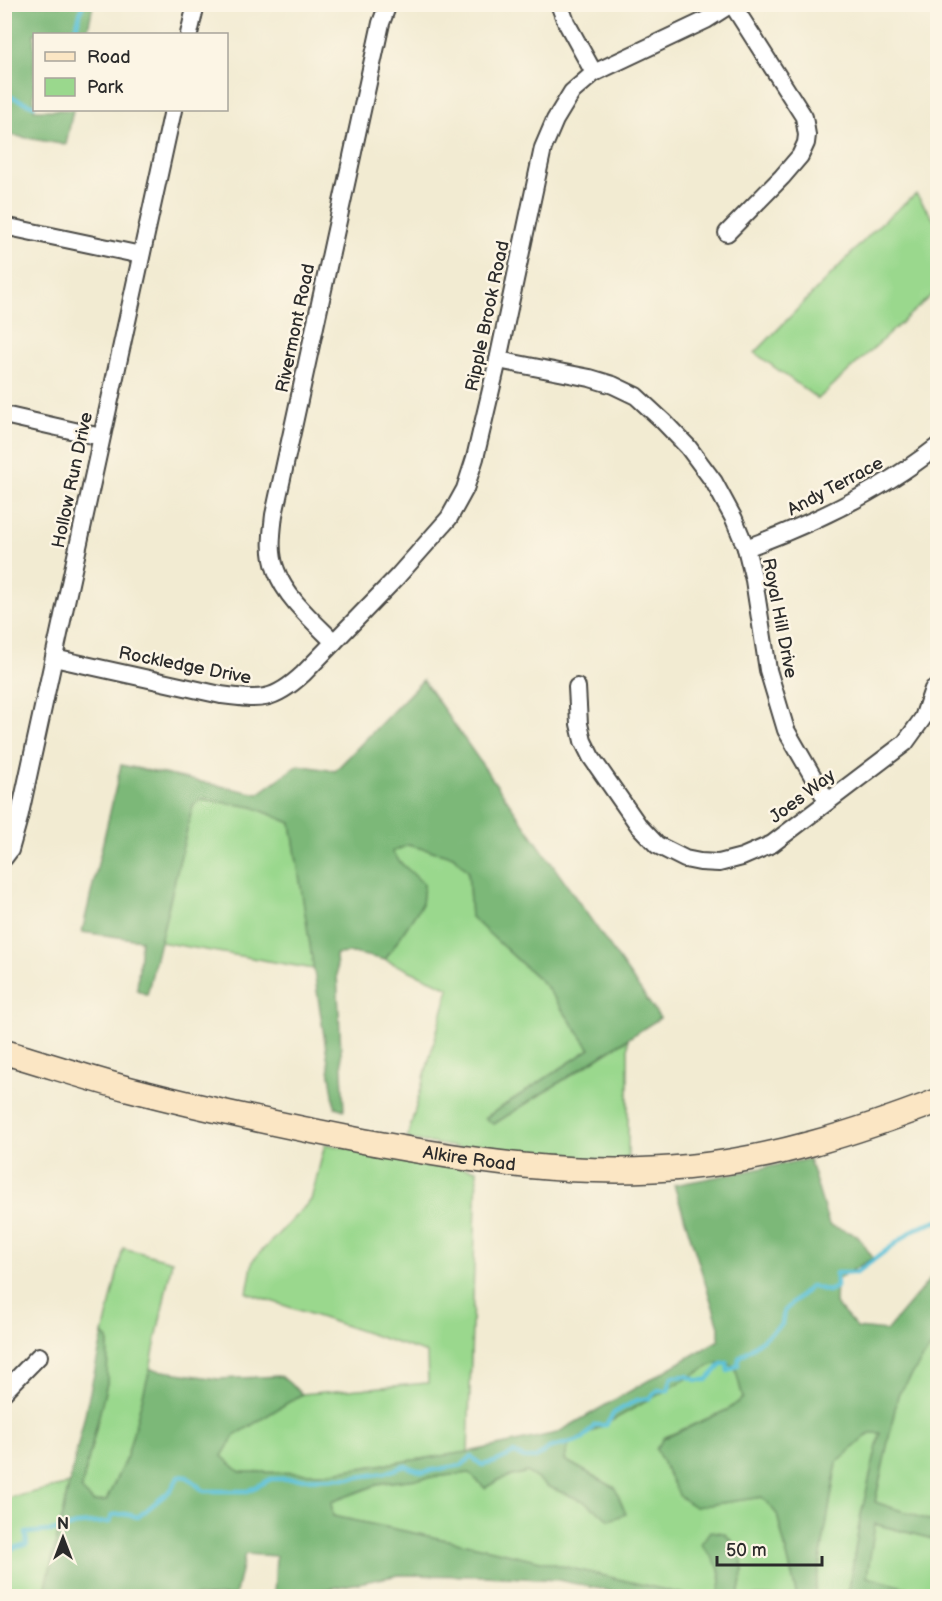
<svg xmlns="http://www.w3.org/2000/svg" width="942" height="1601" viewBox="0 0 942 1601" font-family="'Balsamiq Sans',sans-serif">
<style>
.green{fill:#9ad88d;stroke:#62825c;stroke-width:1.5}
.forest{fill:#7bb878;stroke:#537252;stroke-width:1.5}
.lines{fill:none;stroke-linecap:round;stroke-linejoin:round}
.stream{stroke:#5bc1d8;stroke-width:4.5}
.minor-casing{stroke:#494844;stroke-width:20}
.secondary-casing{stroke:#494844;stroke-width:27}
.minor{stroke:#fff;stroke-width:16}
.secondary{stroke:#fbe6c4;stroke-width:24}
.labels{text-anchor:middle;stroke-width:5;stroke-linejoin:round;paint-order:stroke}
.street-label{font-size:18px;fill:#2b2b2b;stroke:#fcf5e5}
</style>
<rect width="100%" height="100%" fill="#fcf5e5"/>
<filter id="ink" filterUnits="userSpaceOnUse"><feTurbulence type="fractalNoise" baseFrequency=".0167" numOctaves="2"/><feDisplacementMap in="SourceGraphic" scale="12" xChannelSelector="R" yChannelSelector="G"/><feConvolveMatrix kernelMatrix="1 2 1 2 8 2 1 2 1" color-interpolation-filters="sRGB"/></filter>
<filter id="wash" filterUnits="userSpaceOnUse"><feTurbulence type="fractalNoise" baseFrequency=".008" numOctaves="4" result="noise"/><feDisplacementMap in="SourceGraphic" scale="24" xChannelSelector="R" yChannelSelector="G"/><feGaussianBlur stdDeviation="1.35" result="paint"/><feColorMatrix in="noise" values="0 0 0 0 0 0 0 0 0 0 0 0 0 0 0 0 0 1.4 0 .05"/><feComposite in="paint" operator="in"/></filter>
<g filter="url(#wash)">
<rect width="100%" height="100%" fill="#f2ebd2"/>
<!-- green -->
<g class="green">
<path d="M916,194L937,224V290L818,399L755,353L880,224Z"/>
<path d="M202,799L253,807L291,823L314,969L160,942L193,805Z"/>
<path d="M407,845L453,856L468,871L471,917L545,985L590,1049L486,1117L494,1124L628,1039V1163L525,1159L407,1139L449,988L385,960L422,904L424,885L402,864L391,852Z"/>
<path d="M325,1144L477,1170L468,1452L325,1473L240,1472L221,1456L234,1436L302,1394L428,1383L427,1353L247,1293L253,1260L311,1200Z"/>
<path d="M123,1248L172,1261L150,1369L127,1456L106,1501L93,1502L81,1490L107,1383L108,1339L103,1334Z"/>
<path d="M937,1338V1523L875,1502L898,1395Z"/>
<path d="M725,1362L735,1367L743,1398L729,1409L663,1438L695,1507L762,1497L777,1514L797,1596H738L743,1570L718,1564L722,1586L717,1596H691L480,1547L333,1516L331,1502L382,1483L469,1473L485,1488L500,1479L527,1472L549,1487L583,1501L610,1519L615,1488L565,1460L568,1445L711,1365Z"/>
<path d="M870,1433H881L860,1519L848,1596H814L837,1462Z"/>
<path d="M69,1484L44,1596H5L4,1499Z"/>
<path d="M874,1524L937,1540V1596L867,1578Z"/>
</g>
<!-- forest -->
<g class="forest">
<path d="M4,5H93L87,34H34V110H73L66,145L5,134Z"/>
<path d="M423,680L660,1018L494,1124L485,1118L590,1049L545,985L471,917L468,871L453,856L408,845L392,852L402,864L424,884L422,904L385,960L353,953L336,954L344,1110L335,1107L291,823L253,807L202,799L193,805L147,995L137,990L141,940L82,932L121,765L258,794L298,765L335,771Z"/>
<path d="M809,1159L829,1225L857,1235L873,1258L836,1280L835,1303L857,1328L886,1331L937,1271V1338L898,1395L875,1502L937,1523V1540L875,1524L867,1577L937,1596H882L862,1591L861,1596H848L860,1519L880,1433H870L837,1462L814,1596H797L777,1514L762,1497L695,1507L680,1497L656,1449L663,1439L729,1409L743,1398L735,1367L725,1362L711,1365L568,1445L565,1460L615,1488L626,1514L610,1520L583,1501L549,1487L527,1472L500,1479L485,1488L469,1473L382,1483L331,1502L333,1516L480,1547L691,1596H635L558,1580L485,1576L399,1575L293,1596H274L276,1556L245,1554L235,1596H44L103,1334L108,1339L107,1383L81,1489L93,1502L106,1501L127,1456L150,1369L218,1379L281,1376L302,1394L234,1436L222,1456L240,1472L325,1473L468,1452L557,1433L719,1340V1326L674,1185Z"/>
<path d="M710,1531L724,1533L740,1549L743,1570L738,1596H717C728,1573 715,1561 701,1544Z"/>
</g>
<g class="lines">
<!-- stream -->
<g class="stream">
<path d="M74,34L83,4"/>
<path d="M4,94L34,106"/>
<path d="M4,1554L11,1549L27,1544L26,1533L61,1530L79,1524L110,1522L112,1515L125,1514L138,1517L171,1490L179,1476L187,1477L204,1491H248L271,1479L352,1478L385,1473L405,1466L423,1472L462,1465L471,1457L482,1465L495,1462L514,1453L524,1458H536L549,1448L583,1439L595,1425H606L614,1413L637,1400L650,1398L658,1390H668L672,1377L687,1376L696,1380H707L722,1364L727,1363L728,1371L738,1365L739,1358L782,1324L784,1311L811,1286L828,1291L836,1287V1273H856L915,1229L938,1221"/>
</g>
</g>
</g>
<g filter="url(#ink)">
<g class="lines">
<defs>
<g id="minor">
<path d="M559,4L566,22L594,73"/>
<path d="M189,34L196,4"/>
<path d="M4,226L141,255"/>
<path d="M727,233L782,177L800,156L806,143L807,135L804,117L732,4"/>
<path d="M498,360L590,378L613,385L636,396L663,421L688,447L714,482L734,519L746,548L754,580L768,670L786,730L827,801"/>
<path d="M4,415L101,437"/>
<path d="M746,548C814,523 880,492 938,446"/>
<path d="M334,642C314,622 285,597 276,570C269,552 272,533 274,515L381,23L388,4"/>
<path d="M54,658L221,695C260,700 273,702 303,674L397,577L449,518L465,489L475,458L498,360L543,148L555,120L572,92L594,73L706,20L731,4"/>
<path d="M577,687L579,724L583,741L591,757L639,826L657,845L685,859L700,862L719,863L742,857L772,844L905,743L923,718L933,689"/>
<path d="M4,858L10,850L19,818L173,110"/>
<path d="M4,1392L39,1356"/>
</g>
<g id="secondary">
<path id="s1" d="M4,1052C46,1064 87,1078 129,1089C206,1109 285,1126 363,1141C471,1161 578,1178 688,1167C774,1159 857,1132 938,1101"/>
</g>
</defs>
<!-- minor casing -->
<use href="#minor" class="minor-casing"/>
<!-- secondary casing -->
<use href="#secondary" class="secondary-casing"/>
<!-- minor -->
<use href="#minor" class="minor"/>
<!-- secondary -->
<use href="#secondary" class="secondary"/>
</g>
</g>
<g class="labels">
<!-- street labels -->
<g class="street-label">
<text transform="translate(487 316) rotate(-78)" y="6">Ripple Brook Road</text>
<text transform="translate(295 328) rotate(-78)" y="6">Rivermont Road</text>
<text transform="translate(72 480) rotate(-78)" y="6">Hollow Run Drive</text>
<text transform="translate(835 486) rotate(-28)" y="6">Andy Terrace</text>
<text transform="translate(780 618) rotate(79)" y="6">Royal Hill Drive</text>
<text transform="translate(185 665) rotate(11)" y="6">Rockledge Drive</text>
<text transform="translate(802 796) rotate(-37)" y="6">Joes Way</text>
<text dy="6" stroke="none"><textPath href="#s1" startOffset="478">Alkire Road</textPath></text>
</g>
</g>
<!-- margin -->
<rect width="942" height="1601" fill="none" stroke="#fcf5e5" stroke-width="24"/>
<!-- legend -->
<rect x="33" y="33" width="195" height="78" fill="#fcf5e5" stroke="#a8a49b" stroke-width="1.5"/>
<rect x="45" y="52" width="30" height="9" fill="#fbe6c4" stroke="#a8a49b" stroke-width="1.5"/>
<text x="87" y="63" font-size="18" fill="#2b2b2b">Road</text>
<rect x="45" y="78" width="30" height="18" fill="#9ad88d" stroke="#a8a49b" stroke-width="1.5"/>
<text x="87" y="93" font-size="18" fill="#2b2b2b">Park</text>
<!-- north arrow -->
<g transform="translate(63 1538)" stroke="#fcf5e5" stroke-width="4.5" paint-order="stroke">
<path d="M0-4.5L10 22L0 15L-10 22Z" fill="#2b2b2b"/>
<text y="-9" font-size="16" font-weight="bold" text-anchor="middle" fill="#2b2b2b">N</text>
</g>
<!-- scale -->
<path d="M717 1556v9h105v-9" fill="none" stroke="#2b2b2b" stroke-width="3"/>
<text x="726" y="1556" font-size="18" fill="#2b2b2b" stroke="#fcf5e5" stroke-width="4.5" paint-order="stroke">50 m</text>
</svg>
